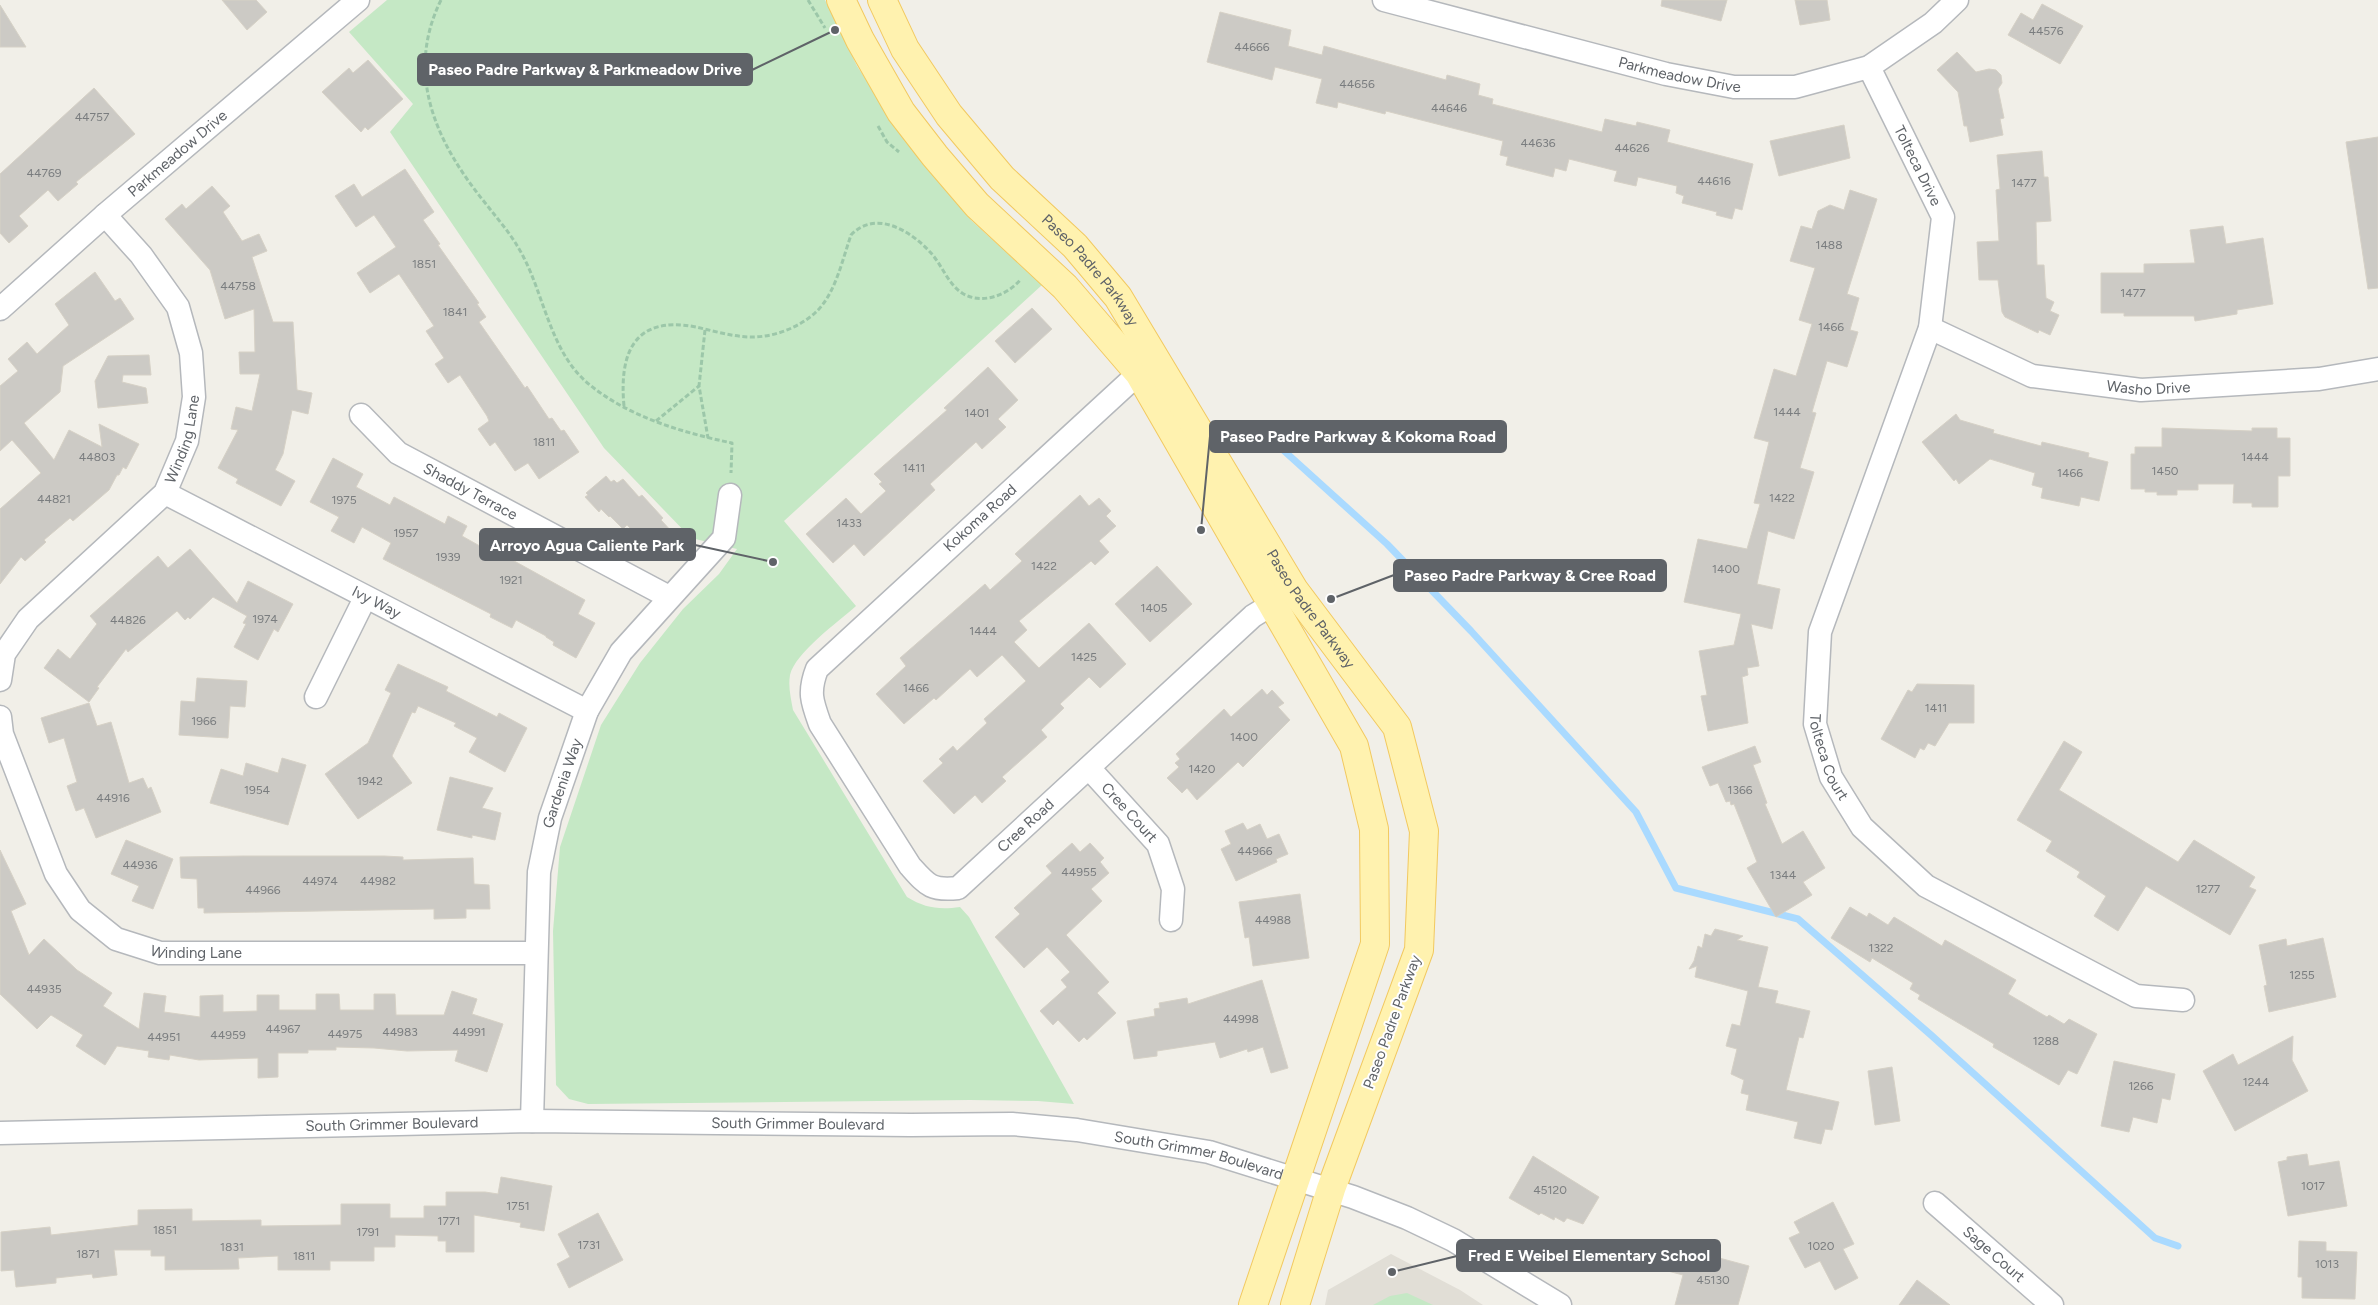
<svg xmlns="http://www.w3.org/2000/svg" width="2378" height="1305" viewBox="0 0 2378 1305" font-family="Figtree,sans-serif">
<style>
.education{fill:#e1ded6}
.green{fill:#c5e8c5}
.lines{fill:none;stroke-linecap:round;stroke-linejoin:round}
.stream{stroke:#aadaff;stroke-width:7}
.building{fill:#cccac5;stroke:#d6d1c6}
.minor-casing{stroke:#b5b8bc;stroke-width:25}
.major-casing{stroke:#f2c960;stroke-width:30}
.path{stroke:#9cc7a9;stroke-width:3;stroke-dasharray:5 2.5;stroke-linecap:butt}
.minor{stroke:#fff;stroke-width:22}
.major{stroke:#fff2af;stroke-width:28}
.labels{text-anchor:middle;stroke-width:4;stroke-linejoin:round;paint-order:stroke}
.number-label{font-size:12px;fill:#7a7d7f}
.street-label{font-size:15px;fill:#5f6368;stroke:#fff}
.leader{fill:none;stroke:#5f6368;stroke-width:2}
.callout-dot{fill:#5f6368;stroke:#fff;stroke-width:2}
.callout{fill:#5f6368;stroke:#5f6368;stroke-width:2}
.callout-label{font-size:16px;text-anchor:middle;font-weight:bold;fill:#fff}
</style>
<rect width="100%" height="100%" fill="#f1efe8"/>
<!-- education -->
<path class="education" d="M1391,1254L1460,1290L1483,1305H1325L1328,1290Z"/>
<!-- green -->
<g class="green">
<path d="M387,0H825L857,66L902,134L972,221L1042,285L784,521L856,606C838,622 795,653 790,675C788,687 791,699 793,710L907,897C925,908 939,910 960,907L969,917L1074,1104L1038,1101L970,1100L588,1104L569,1099L556,1085L553,931L560,847L601,725L640,663L683,609L719,574L737,549L691,538L604,448L390,132L413,104L349,32Z"/>
<path d="M1407,1293L1433,1305H1373L1390,1296Z"/>
</g>
<g class="lines">
<!-- stream -->
<path class="stream" d="M1271,439L1387,544L1471,631L1636,812L1676,888L1798,919L1931,1035L2155,1238L2178,1246"/>
</g>
<!-- building -->
<g class="building">
<path d="M222,0H256L267,12L247,30Z"/>
<path d="M1662,0H1727L1721,21L1661,6Z"/>
<path d="M1795,0H1827L1830,20L1800,25Z"/>
<path d="M2042,4L2083,26L2060,64L2008,35L2021,13L2033,20Z"/>
<path d="M0,5L26,47H0Z"/>
<path d="M1220,12L1291,30L1288,46L1322,55L1324,46L1446,80L1447,75L1480,84L1478,95L1493,99L1492,104L1602,132L1605,119L1636,126L1637,122L1670,130L1667,142L1753,164L1742,210L1735,208L1732,219L1716,215L1717,212L1682,203L1684,196L1676,193L1677,186L1638,177L1636,186L1614,181L1617,171L1569,159L1566,171L1555,168L1553,177L1506,165L1508,157L1500,155L1503,141L1386,111L1385,114L1338,102L1337,108L1316,103L1322,79L1275,67L1272,80L1207,62Z"/>
<path d="M1957,52L1976,72L1989,69L1996,70L2001,75L2002,83L1998,89L2004,118L2000,119L2003,135L1970,142L1967,126H1964L1958,92L1937,70Z"/>
<path d="M368,60L403,99L368,130L365,127L361,132L322,92L349,68L353,73Z"/>
<path d="M94,88L135,134L76,182L78,184L58,201L48,190L19,216L28,226L9,243L0,233V174Z"/>
<path d="M1844,125L1850,158L1779,176L1770,141Z"/>
<path d="M2378,137V288L2368,289L2346,142Z"/>
<path d="M2042,151L2044,177H2048L2051,221L2036,222L2037,265H2044L2046,298L2054,302L2050,311L2059,315L2050,335L2039,330L2038,333L2005,317L2002,312L1998,280H1979L1977,242L1999,241L1996,190L2000,189L1997,155Z"/>
<path d="M405,169L434,212L423,220L440,244L438,245L479,303L477,304L486,317L479,322L525,388L527,386L549,419L552,418L561,431L564,430L579,452L539,479L528,463L515,471L495,442L490,446L478,429L489,421L487,416L460,375L448,383L435,364L444,358L426,331L434,326L399,274L370,293L357,273L396,247L374,215L356,227L335,196L354,184L362,197Z"/>
<path d="M212,186L230,206L223,212L242,241L259,234L267,251L252,257L273,322H293L297,390L312,393L308,414L292,410L283,454L275,470L295,481L281,506L236,483L238,479L218,468L238,430L231,429L236,407L252,411L260,374H240L239,352H255L254,309L225,319L210,270L165,219L182,204L186,209Z"/>
<path d="M1850,190L1877,199L1847,294L1859,298L1850,330L1858,332L1847,367L1827,361L1812,412L1816,413L1800,468L1814,472L1794,539L1768,531L1757,584L1780,589L1772,629L1751,624L1759,666L1747,668L1748,675L1742,677L1748,723L1708,731L1701,696L1707,695L1699,651L1734,645L1741,614L1684,602L1698,539L1747,549L1760,504L1754,503L1769,442L1754,438L1774,369L1796,376L1812,324L1799,320L1815,268L1790,261L1801,226L1812,229L1818,211L1830,205L1844,210Z"/>
<path d="M2223,226L2226,244L2263,238L2273,304L2237,310V314L2195,321L2194,316H2124V313H2101V273H2144V264L2195,263L2190,230Z"/>
<path d="M95,272L115,301L120,298L134,319L63,366L60,392L24,423L54,460L69,430L102,447L99,424L139,444L126,469L123,467L119,475H117L109,490L73,521L70,518L44,540L46,542L25,561L21,557L0,584V509L41,473L12,440L0,451V386L18,371L8,359L27,342L37,354L69,325L55,304Z"/>
<path d="M1032,308L1052,329L1015,363L995,341Z"/>
<path d="M149,355L151,375H123L122,382L146,388L148,403L98,408L95,381L108,356Z"/>
<path d="M988,367L1018,400L998,419L1006,427L982,449L976,442L930,484L935,490L864,556L854,544L833,563L806,534L846,498L861,514L886,491L879,484L882,482L874,474L947,410L944,408Z"/>
<path d="M1956,414L1960,420L1994,430L1993,433L2041,446L2042,442L2089,453L2088,457L2108,462L2099,501L2081,497L2079,506L2041,498L2043,488L2032,485L2035,473L1990,459L1959,484L1956,479L1954,481L1922,442Z"/>
<path d="M2162,428L2252,431V428H2277V438H2290V476H2278V507H2252V503H2233L2234,484H2198V490H2177V495H2157V492H2145V489H2131V454H2135V447H2162Z"/>
<path d="M333,458L363,474L356,487L390,505L394,497L445,524L448,516L467,526L462,536L494,554L496,551L585,600L578,614L595,623L576,658L553,645L554,642L546,637V636L516,620L512,628L490,617L491,614L383,559L391,543L362,527L354,543L331,531L339,517L310,502Z"/>
<path d="M606,476L611,482L614,480L617,483L623,479L639,497L642,495L663,518L661,520L673,533L660,545L642,540L627,525L623,529L610,516L609,517L601,509L599,512L585,497L588,495L586,493Z"/>
<path d="M1080,495L1089,506L1099,498L1111,511L1106,516L1116,526L1099,541L1109,552L1095,565L1091,561L1019,621L1027,630L1014,642L1039,668L1089,623L1126,664L1100,688L1089,677L1060,704L1064,708L1041,730L1047,737L1002,777L1006,781L982,803L975,795L954,814L923,781L943,763L939,759L953,746L957,751L987,723L984,719L1026,681L1002,655L977,677L970,669L936,700L934,698L904,724L876,694L906,666L900,658L985,584L990,590L1022,561L1015,554Z"/>
<path d="M190,549L237,603L248,581L293,604L278,632L274,629L258,660L234,647L246,624L243,623L247,616L213,597L190,619L188,617L185,620L177,611L128,652L126,649L97,687L99,688L89,702L44,668L58,649L70,659L97,624L90,616L158,556L168,568Z"/>
<path d="M1157,566L1192,604L1150,642L1115,604Z"/>
<path d="M398,664L448,687L446,691L497,717L499,713L527,728L505,772L469,752L477,738L454,726L456,723L418,706L415,713L412,712L392,756L412,783L358,819L325,774L368,743L391,693L385,690Z"/>
<path d="M197,678L247,681L245,707L230,706L228,738L179,735L181,701L195,702Z"/>
<path d="M1917,684L1974,685V723H1949L1935,746L1928,743L1924,750L1920,748L1915,758L1881,739L1908,690L1912,692Z"/>
<path d="M1262,689L1267,695L1272,690L1284,703L1278,707L1290,720L1243,767L1238,762L1197,800L1187,788L1182,793L1167,778L1179,767L1175,763L1180,759L1176,754L1224,709L1231,717Z"/>
<path d="M89,703L97,726L111,722L129,783L143,778L148,789L151,787L161,812L96,838L84,808L76,811L67,786L77,782L64,738L49,743L41,718Z"/>
<path d="M2064,741L2082,752L2059,790L2178,862L2194,840L2255,877L2249,887L2256,890L2230,935L2146,886L2118,931L2094,916L2106,896L2077,877L2080,872L2046,851L2052,841L2017,820Z"/>
<path d="M1755,746L1761,762L1753,765L1767,803L1765,804L1782,844L1803,831L1825,868L1803,882L1812,895L1776,917L1747,868L1757,862L1734,804L1731,805L1730,801L1726,802L1718,783L1710,786L1702,767Z"/>
<path d="M282,758L306,765L288,825L210,803L221,769L243,776L246,763L278,773Z"/>
<path d="M450,777L493,788L482,808L501,813L495,840L472,835V838L437,830Z"/>
<path d="M1243,823L1247,830L1260,824L1267,839L1279,834L1288,854L1276,859L1277,862L1236,881L1221,849L1231,844L1225,831Z"/>
<path d="M126,840L173,859L153,909L132,901L139,886L111,874Z"/>
<path d="M1072,843L1080,852L1090,843L1104,858L1100,862L1109,873L1091,889L1102,901L1066,935L1109,982L1097,993L1116,1013L1087,1040L1084,1037L1079,1042L1058,1020L1053,1025L1040,1011L1067,987L1061,980L1070,972L1047,947L1024,968L995,937L1020,914L1014,908L1052,873L1046,866Z"/>
<path d="M0,850L26,904L11,911L29,955L44,939L77,970L112,993L103,1006L139,1029L144,993L166,996L164,1012L200,1017V996L223,995V1012L257,1011V995H279V1010H316V994H339L340,1010H374V994H395L396,1015H444L452,991L477,999L472,1014L503,1024L487,1072L455,1061L458,1050L407,1051L374,1048L336,1047V1050H308V1053H278V1077L258,1078V1058L199,1060L170,1055L169,1060L148,1057L149,1051L117,1046L105,1065L76,1046L83,1035L51,1015L37,1029L0,994Z"/>
<path d="M244,856H384L403,857V860L473,858L474,884L489,885L490,909H466V918L434,919V909L204,913V908H198L197,879L181,878L180,857Z"/>
<path d="M1300,894L1309,958L1253,966L1249,937L1245,938L1239,902Z"/>
<path d="M1850,907L1867,917L1869,913L1888,925L1894,917L1942,946L1945,940L2016,980L2008,994L2047,1017L2049,1015L2064,1024L2069,1019L2097,1034L2077,1074L2068,1070L2059,1085L1993,1047L1994,1044L1918,999L1920,995L1910,989L1913,983L1872,958L1870,962L1831,938Z"/>
<path d="M1715,929L1743,936L1737,940L1768,947L1758,987L1778,991L1775,1003L1810,1011L1803,1038L1799,1037L1786,1090L1839,1102L1832,1130L1825,1129L1821,1144L1794,1138L1798,1122L1746,1110L1749,1095L1741,1093L1744,1080L1731,1074L1737,1049L1726,1046L1732,1024L1740,1026L1748,991L1695,977L1697,966L1689,969L1694,961L1698,946L1702,948L1705,934L1711,936Z"/>
<path d="M2323,938L2336,997L2269,1012L2264,986L2267,985L2259,945L2286,939L2287,946Z"/>
<path d="M1262,980L1288,1068L1271,1073L1263,1047L1248,1052L1247,1049L1220,1058L1215,1042L1157,1051V1056L1134,1059L1127,1021L1155,1016L1154,1009L1160,1008L1159,1003L1187,998L1188,1004Z"/>
<path d="M2293,1036L2292,1060L2308,1091L2235,1131L2203,1071L2233,1054L2238,1065Z"/>
<path d="M2114,1061L2175,1074L2170,1100L2162,1098L2157,1123L2133,1117L2129,1132L2101,1126Z"/>
<path d="M1892,1067L1900,1121L1875,1125L1868,1071Z"/>
<path d="M2307,1154L2309,1166L2339,1161L2347,1206L2288,1216L2278,1162L2287,1160V1157Z"/>
<path d="M1533,1156L1599,1197L1583,1224L1567,1218L1564,1222L1555,1217L1554,1220L1541,1213L1539,1215L1509,1198Z"/>
<path d="M501,1177L552,1186L544,1231L520,1227L521,1223L474,1215V1252H446V1241H438V1236L395,1235V1247H374V1261H330V1270H278V1256L238,1258L239,1269L165,1270V1256H151V1250H114L117,1275L93,1278L92,1274L56,1278V1283L16,1287L14,1270L1,1271V1232L50,1227L51,1235L138,1225V1210L192,1209V1221L261,1220V1226L341,1225V1204H390V1218H424V1206H446V1192H485L498,1194Z"/>
<path d="M1833,1202L1854,1244L1843,1249L1858,1278L1835,1290L1820,1261L1805,1268L1789,1238L1800,1233L1794,1222Z"/>
<path d="M598,1213L623,1260L569,1288L557,1264L570,1257L558,1234Z"/>
<path d="M1656,1241L1749,1266L1738,1305H1675L1683,1275L1660,1269L1661,1264L1651,1261Z"/>
<path d="M2299,1241L2326,1242V1251L2357,1252L2355,1299L2302,1298V1277H2298Z"/>
<path d="M1917,1280L1950,1305H1899Z"/>
</g>
<g class="lines">
<defs>
<g id="minor">
<path id="s1" d="M1384,0L1666,74L1734,87H1795L1869,67L1933,23L1957,0"/>
<path id="s2" d="M1869,67L1943,217L1930,328L1820,632L1815,724L1831,777L1862,827L1926,886L2136,996L2183,1000"/>
<path id="s3" d="M0,309L105,215L358,0"/>
<path id="s4" d="M1930,328L2032,376L2141,390L2319,379L2378,369"/>
<path id="s5" d="M1153,363L1139,373L817,669C808,692 812,702 820,724L910,866C927,885 931,891 958,888L1253,616L1286,596"/>
<path id="s6" d="M361,415L398,453L669,597"/>
<path id="s7" d="M165,493L587,711"/>
<path id="s8" d="M0,680L4,654L28,619L165,493L187,441L194,397L191,353L178,307L141,255L105,215"/>
<path d="M316,697L365,598"/>
<path id="s9" d="M0,717L2,734L56,874L80,910L116,939L160,953H536"/>
<path id="s10" d="M1089,768L1158,844L1173,889L1171,920"/>
<path id="s11" d="M532,1121L539,872L550,818L587,711L621,652L724,538L730,495"/>
<path id="s12" d="M0,1133L532,1121L911,1125L1012,1124L1077,1130L1209,1152L1353,1197L1407,1218L1453,1240L1560,1305"/>
<path id="s13" d="M1935,1203L2052,1305"/>
</g>
<g id="major">
<path d="M841,0L860,40L901,112L935,156L977,205L1065,287L1139,373L1354,746L1374,829L1375,944L1253,1305"/>
<path id="s14" d="M882,0L905,49L949,115L1002,178L1075,246L1118,297L1294,590L1397,727L1424,831L1419,950L1331,1189L1295,1305"/>
</g>
</defs>
<!-- minor casing -->
<use href="#minor" class="minor-casing"/>
<!-- major casing -->
<use href="#major" class="major-casing"/>
<!-- path -->
<g class="path">
<path d="M441,0C404,75 437,144 486,204C500,222 512,235 523,256C545,298 551,354 590,385C629,417 684,433 732,443L731,473"/>
<path d="M808,0L825,28"/>
<path d="M878,126L887,142L899,152"/>
<path d="M705,330L699,386L708,438"/>
<path d="M624,406C619,353 634,315 696,327C714,331 733,337 752,337C774,337 798,328 815,313C835,295 842,261 851,235C876,209 911,231 931,253C942,265 948,284 962,293C981,305 1007,296 1021,279"/>
<path d="M656,421L699,386"/>
</g>
<!-- minor -->
<use href="#minor" class="minor"/>
<!-- major -->
<use href="#major" class="major"/>
</g>
<g class="labels">
<!-- number labels -->
<g class="number-label">
<text x="2046" y="35">44576</text>
<text x="1252" y="51">44666</text>
<text x="1357" y="88">44656</text>
<text x="1449" y="112">44646</text>
<text x="92" y="121">44757</text>
<text x="1538" y="147">44636</text>
<text x="1632" y="152">44626</text>
<text x="44" y="177">44769</text>
<text x="1714" y="185">44616</text>
<text x="2024" y="187">1477</text>
<text x="1829" y="249">1488</text>
<text x="424" y="268">1851</text>
<text x="238" y="290">44758</text>
<text x="2133" y="297">1477</text>
<text x="455" y="316">1841</text>
<text x="1831" y="331">1466</text>
<text x="1787" y="416">1444</text>
<text x="977" y="417">1401</text>
<text x="544" y="446">1811</text>
<text x="97" y="461">44803</text>
<text x="2255" y="461">1444</text>
<text x="914" y="472">1411</text>
<text x="2165" y="475">1450</text>
<text x="2070" y="477">1466</text>
<text x="1782" y="502">1422</text>
<text x="54" y="503">44821</text>
<text x="344" y="504">1975</text>
<text x="849" y="527">1433</text>
<text x="406" y="537">1957</text>
<text x="448" y="561">1939</text>
<text x="1044" y="570">1422</text>
<text x="1726" y="573">1400</text>
<text x="511" y="584">1921</text>
<text x="1154" y="612">1405</text>
<text x="265" y="623">1974</text>
<text x="128" y="624">44826</text>
<text x="983" y="635">1444</text>
<text x="1084" y="661">1425</text>
<text x="916" y="692">1466</text>
<text x="1936" y="712">1411</text>
<text x="204" y="725">1966</text>
<text x="1244" y="741">1400</text>
<text x="1202" y="773">1420</text>
<text x="370" y="785">1942</text>
<text x="257" y="794">1954</text>
<text x="1740" y="794">1366</text>
<text x="113" y="802">44916</text>
<text x="1255" y="855">44966</text>
<text x="140" y="869">44936</text>
<text x="1079" y="876">44955</text>
<text x="1783" y="879">1344</text>
<text x="320" y="885">44974</text>
<text x="378" y="885">44982</text>
<text x="2208" y="893">1277</text>
<text x="263" y="894">44966</text>
<text x="1273" y="924">44988</text>
<text x="1881" y="952">1322</text>
<text x="2302" y="979">1255</text>
<text x="44" y="993">44935</text>
<text x="1241" y="1023">44998</text>
<text x="283" y="1033">44967</text>
<text x="400" y="1036">44983</text>
<text x="469" y="1036">44991</text>
<text x="345" y="1038">44975</text>
<text x="228" y="1039">44959</text>
<text x="164" y="1041">44951</text>
<text x="2046" y="1045">1288</text>
<text x="2256" y="1086">1244</text>
<text x="2141" y="1090">1266</text>
<text x="2313" y="1190">1017</text>
<text x="1550" y="1194">45120</text>
<text x="518" y="1210">1751</text>
<text x="449" y="1225">1771</text>
<text x="165" y="1234">1851</text>
<text x="368" y="1236">1791</text>
<text x="589" y="1249">1731</text>
<text x="1821" y="1250">1020</text>
<text x="232" y="1251">1831</text>
<text x="88" y="1258">1871</text>
<text x="304" y="1260">1811</text>
<text x="2327" y="1268">1013</text>
<text x="1713" y="1284">45130</text>
</g>
<!-- street labels -->
<g class="street-label">
<text dy="5" stroke="none"><textPath href="#s1" startOffset="305">Parkmeadow Drive</textPath></text>
<text dy="5" stroke="none"><textPath href="#s3" startOffset="236">Parkmeadow Drive</textPath></text>
<text dy="5" stroke="none"><textPath href="#s2" startOffset="110">Tolteca Drive</textPath></text>
<text dy="5" stroke="none"><textPath href="#s14" startOffset="344">Paseo Padre Parkway</textPath></text>
<text dy="5" stroke="none"><textPath href="#s4" startOffset="230">Washo Drive</textPath></text>
<text dy="5" stroke="none"><textPath href="#s8" startOffset="312">Winding Lane</textPath></text>
<text dy="5" stroke="none"><textPath href="#s6" startOffset="135">Shaddy Terrace</textPath></text>
<text transform="translate(980 518) rotate(-42)" y="5">Kokoma Road</text>
<text dy="5" stroke="none"><textPath href="#s7" startOffset="238">Ivy Way</textPath></text>
<text dy="5" stroke="none"><textPath href="#s14" startOffset="749">Paseo Padre Parkway</textPath></text>
<text dy="5" stroke="none"><textPath href="#s2" startOffset="730">Tolteca Court</textPath></text>
<text dy="5" stroke="none"><textPath href="#s11" startOffset="341">Gardenia Way</textPath></text>
<text dy="5" stroke="none"><textPath href="#s10" startOffset="60">Cree Court</textPath></text>
<text dy="5" stroke="none"><textPath href="#s5" startOffset="828">Cree Road</textPath></text>
<text dy="5" stroke="none"><textPath href="#s9" startOffset="339">Winding Lane</textPath></text>
<text transform="translate(1392 1022) rotate(-70)" y="5">Paseo Padre Parkway</text>
<text dy="5" stroke="none"><textPath href="#s12" startOffset="392">South Grimmer Boulevard</textPath></text>
<text dy="5" stroke="none"><textPath href="#s12" startOffset="798">South Grimmer Boulevard</textPath></text>
<text dy="5" stroke="none"><textPath href="#s12" startOffset="1202">South Grimmer Boulevard</textPath></text>
<text dy="5" stroke="none"><textPath href="#s13" startOffset="78">Sage Court</textPath></text>
</g>
</g>
<!-- callouts -->
<path class="leader" d="M835 30L752 70M1201 530L1210 436M773 562L695 545M1331 599L1394 575M1392 1272L1457 1256"/>
<g class="callout-dot">
<circle cx="835" cy="30" r="5"/>
<circle cx="1201" cy="530" r="5"/>
<circle cx="773" cy="562" r="5"/>
<circle cx="1331" cy="599" r="5"/>
<circle cx="1392" cy="1272" r="5"/>
</g>
<g class="callout">
<rect x="418" y="54" width="334" height="31" rx="5"/>
<rect x="1210" y="421" width="296" height="31" rx="5"/>
<rect x="480" y="529" width="215" height="31" rx="5"/>
<rect x="1394" y="560" width="272" height="31" rx="5"/>
<rect x="1457" y="1240" width="263" height="31" rx="5"/>
</g>
<g class="callout-label">
<text x="585" y="75">Paseo Padre Parkway &amp; Parkmeadow Drive</text>
<text x="1358" y="442">Paseo Padre Parkway &amp; Kokoma Road</text>
<text x="587" y="551">Arroyo Agua Caliente Park</text>
<text x="1530" y="581">Paseo Padre Parkway &amp; Cree Road</text>
<text x="1589" y="1261">Fred E Weibel Elementary School</text>
</g>
</svg>
